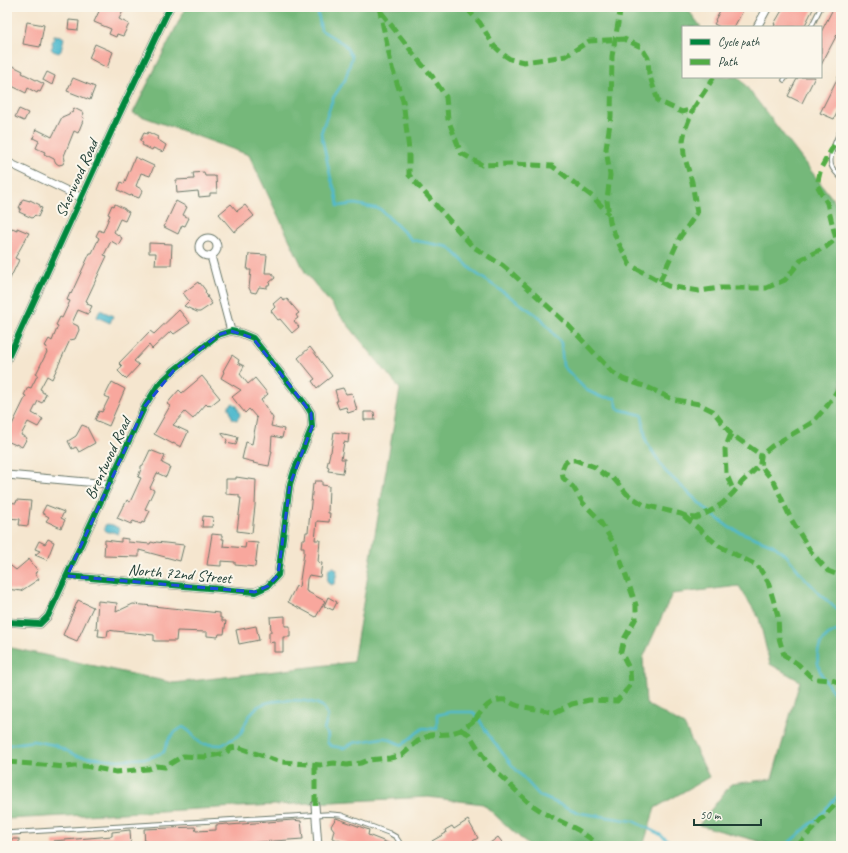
<svg xmlns="http://www.w3.org/2000/svg" width="848" height="853" viewBox="0 0 848 853" font-family="Caveat,sans-serif">
<style>
.forest{fill:#75b87a;stroke:#4a7a57}
.water{fill:#50b9cd;stroke:#387b80}
.lines{fill:none;stroke-linecap:round;stroke-linejoin:round}
.stream{stroke:#50b9cd;stroke-width:2.5}
.building{fill:#f8a79d}
.service-casing{stroke:#6a786a;stroke-width:5.5}
.minor-casing{stroke:#6a786a;stroke-width:9}
.service{stroke:#fff;stroke-width:3.5}
.minor{stroke:#fff;stroke-width:7}
.quiet{stroke:#52ad45;stroke-width:5;stroke-dasharray:10 5;stroke-linecap:butt}
.cycleway-casing{stroke:#fbf7ec;stroke-width:8}
.cycleway{stroke:#00873e;stroke-width:6}
.marked{fill:none;stroke:#1d4ed8;stroke-width:3;stroke-dasharray:8 5;stroke-linejoin:round}
.labels{text-anchor:middle;stroke-width:4;stroke-linejoin:round;paint-order:stroke}
.street-label{font-size:16px;fill:#1f3d34;stroke:#fbf7ec}
</style>
<rect width="100%" height="100%" fill="#fbf7ec"/>
<filter id="ink" filterUnits="userSpaceOnUse"><feTurbulence type="fractalNoise" baseFrequency=".025" numOctaves="2"/><feDisplacementMap in="SourceGraphic" scale="8" xChannelSelector="R" yChannelSelector="G"/><feConvolveMatrix kernelMatrix="1 2 1 2 8 2 1 2 1" color-interpolation-filters="sRGB"/></filter>
<filter id="wash" filterUnits="userSpaceOnUse"><feTurbulence type="fractalNoise" baseFrequency=".012" numOctaves="4" result="noise"/><feDisplacementMap in="SourceGraphic" scale="16" xChannelSelector="R" yChannelSelector="G"/><feGaussianBlur stdDeviation="0.9" result="paint"/><feColorMatrix in="noise" values="0 0 0 0 0 0 0 0 0 0 0 0 0 0 0 0 0 1.4 0 .05"/><feComposite in="paint" operator="in"/></filter>
<g filter="url(#wash)">
<rect width="100%" height="100%" fill="#f5e6cf"/>
<!-- forest -->
<path class="forest" d="M186,7H686L701,27H683V77H739L841,210V843L837,846H776L699,825L731,784L772,779L800,681L770,664L759,618L739,586L672,594L643,658L646,704L684,725L709,777L655,808L643,846H529L483,804L428,797L7,819V647L174,683L353,662L400,389L305,272L249,155L133,113Z"/>
<!-- water -->
<g class="water">
<path d="M54,35L61,36L64,38L61,51L59,53L53,51L51,49L53,45L52,43L54,38Z"/>
<path d="M100,310L113,316L110,323L97,317Z"/>
<path d="M233,403L237,406L240,415L237,420L233,419L231,415L230,410L229,409V406Z"/>
<path d="M106,524L113,525L120,529L118,534L113,532H107L104,528Z"/>
<path d="M334,567L337,570L335,583L331,585L327,582L329,568Z"/>
</g>
<g class="lines">
<!-- stream -->
<g class="stream">
<path d="M321,7L318,13L321,30L344,44L352,57L345,80L333,98L321,133L331,179L336,193L338,206L355,204L380,209L412,240L449,247L474,272L541,318L561,343L563,366L586,390L601,397L615,398L618,409L642,415L646,441L665,471L709,512L730,528L773,545L786,555L802,575L821,595L841,613"/>
<path d="M841,630C822,634 814,650 819,668C822,679 834,693 841,702"/>
<path d="M7,745L33,741L55,745L77,756L118,760L149,758L164,752C167,740 172,733 183,727L189,731L201,744L222,745L241,734C245,724 248,715 256,708C268,698 309,698 322,706C325,708 326,713 328,716L324,730L328,735L327,742L331,746L344,748L353,743L382,738H386L402,745L423,728L437,729V715L450,712H472L477,716L488,734L511,764L540,796L580,813L633,821L659,834L676,846"/>
<path d="M785,846L821,815L841,792"/>
</g>
</g>
<g id="blocks">
<!-- building -->
<g class="building">
<path d="M101,7H125L119,19L129,24L123,36L117,34L116,37L109,34L111,29L94,22Z"/>
<path d="M722,7H745L734,27H720L714,24L716,21L715,20Z"/>
<path d="M784,7H814L804,27H774L775,24H774Z"/>
<path d="M834,7H841V27L821,65V32Z"/>
<path d="M69,20L79,21L78,30L68,29Z"/>
<path d="M27,22L44,25L40,47L23,44Z"/>
<path d="M95,44L113,52L107,68L89,58Z"/>
<path d="M13,66L23,71L22,73L44,84L40,92L38,91L37,93L28,88L26,93L8,84L12,77L9,75Z"/>
<path d="M841,71V105L834,119L820,113Z"/>
<path d="M47,72L55,76L52,85L43,80Z"/>
<path d="M798,77H815L802,103L788,96Z"/>
<path d="M73,78L95,87L90,100L67,91Z"/>
<path d="M74,108L84,113L82,117L84,118L78,133L74,131L64,156L65,160L63,164L59,165L56,163L54,159L44,154L45,152L36,148L39,141L33,138L36,129L52,137L62,117L69,114L70,112L72,113Z"/>
<path d="M19,109L28,113L24,121L15,117Z"/>
<path d="M148,132L158,137L157,139L166,145L163,152L153,148L152,150L142,145L143,143L140,141L144,133L147,134Z"/>
<path d="M135,157L154,166L150,176L141,173L136,186L143,190L139,198L131,195L130,196L118,190L121,182L124,184Z"/>
<path d="M204,172L205,176H214L216,177L217,193H210V196L199,197L198,191L177,193L176,180L194,179L193,173Z"/>
<path d="M23,199L30,201V200L40,205L39,207L42,208L38,217L35,215L32,218L19,212L21,208H19Z"/>
<path d="M176,201L187,207L183,215L189,218L185,226L182,225L178,234L164,227Z"/>
<path d="M115,204L125,209V210L129,212L125,221L120,219L114,232L122,238L118,245L111,241L104,255L107,256L86,301L88,302L87,304L92,306L88,314L78,310L72,323L78,326L79,330L75,339L70,340L52,379L47,376L40,389L42,390V392L46,394L42,403L38,401L32,413L43,419L38,427L28,422L21,435L27,438L22,447L16,444V445L7,441V428L10,429L26,396L24,395L28,387L31,388L38,374H36L47,352L46,351L47,347L45,346L49,339L52,341L58,326L56,325L60,317L62,318L63,316L70,301L67,300L70,293L71,294L90,253H92L99,238L96,236L99,230L103,232L110,215L108,214L112,205L114,206Z"/>
<path d="M231,204L237,211L245,205L254,216L234,232L219,214Z"/>
<path d="M12,228L17,230V228L29,233L15,258L19,260L7,285V251L12,239L8,237Z"/>
<path d="M149,243L172,244L171,265H155L156,253H149Z"/>
<path d="M249,254L267,255L265,273H272L275,278L270,282L269,285H267V288L259,287L256,293L251,292L249,288L251,270H247Z"/>
<path d="M198,282L199,284L200,283L206,291L205,292L208,297H207L212,304L200,312H197L184,306L189,301L183,293Z"/>
<path d="M281,297L284,301L287,299L299,313L296,315L298,318L294,321L299,327L292,333L280,319L278,320L271,311L275,307L273,304Z"/>
<path d="M179,310L190,323L174,334L171,331L152,349L149,345L134,361L139,365L126,379L118,371L122,366L119,363L150,331L154,334Z"/>
<path d="M310,347L332,376L317,388L312,381L315,379L298,358Z"/>
<path d="M232,355L239,360L238,363L244,366L240,374L248,384L255,378L268,394L261,400L273,418L271,426L284,429L282,438L272,436L271,451H272L269,466L253,463L254,462L242,459L246,442L252,444L257,418L249,409L245,413L232,397L241,390L221,378L224,372L223,371Z"/>
<path d="M202,376L220,398L210,406L209,405L208,406L206,404L193,419L185,412L173,425L188,432L181,447L173,443V444L154,434L170,406L167,404L171,399L179,390L182,393Z"/>
<path d="M112,382L125,389L109,426L95,420L99,411L102,412L109,398L105,396Z"/>
<path d="M343,388L346,394L352,393L357,410L348,413L346,407L339,409L336,401H338L335,390Z"/>
<path d="M364,412H374L375,420H364Z"/>
<path d="M82,425L87,427L95,443L79,452L76,447L72,449L68,441L76,436Z"/>
<path d="M334,432L349,434L348,443L344,442L341,459H345L343,473L328,471L329,467L327,466L330,453L331,452Z"/>
<path d="M221,433L238,437L236,445L226,443L227,440Z"/>
<path d="M150,450L165,456L162,463L170,467L166,477L157,473L150,488L154,490L145,509L150,511L144,523L142,522L141,524L133,521L131,524L117,518L123,506H124L127,500L130,502L141,478L138,477L141,469V466L143,465Z"/>
<path d="M236,477L256,480L255,506L252,533L237,531L241,498H239V495L226,494V479H236Z"/>
<path d="M315,481H322V485L329,486L328,513H330L329,522L317,521L315,540H320L318,562L322,563L320,577L309,575L307,579L306,591L325,601L316,617L288,602L296,586L299,587L304,553V547H301L302,539H305L306,532H308L313,484H314Z"/>
<path d="M17,500L31,501L28,526L19,525L20,519L7,518V502L16,503Z"/>
<path d="M46,505L64,512L61,518L65,520L61,528L46,521L49,517L42,513Z"/>
<path d="M203,516L213,517L212,527H202Z"/>
<path d="M212,534L222,535V539H224L223,546L245,548L246,542L258,543L255,567L235,565V562L221,561V566L207,565Z"/>
<path d="M121,538L128,539V542L150,544L151,542L155,543L156,542L184,545L180,561L139,550V557L104,556L105,540L121,542Z"/>
<path d="M48,539L54,542L47,560L35,555L40,551L35,549L39,541L45,544Z"/>
<path d="M29,559L38,571L35,573L39,579L21,591L7,589V563L16,570Z"/>
<path d="M328,597L337,602L333,610L324,606Z"/>
<path d="M78,600L93,607L77,641L63,635Z"/>
<path d="M98,601L117,603L116,612L133,604L220,613V618H222V621H226L224,634H219L218,637L207,636V632L177,631L176,641H154V635L115,631L108,630L107,637L98,636L99,629H96Z"/>
<path d="M285,616V626H290V637H283V652H274V642L269,643V632H271L270,617Z"/>
<path d="M256,626L259,640L239,644L236,630Z"/>
<path d="M336,818L369,830L368,835L396,846H354L332,838L334,830L331,826Z"/>
<path d="M293,820L301,821L303,839L204,846H145L144,829L195,827L196,831L216,830V825L228,824L229,825Z"/>
<path d="M468,820L478,838L464,846H435L432,841L446,833L445,830L452,826L454,829Z"/>
<path d="M130,830L131,846H53V841L112,836V832Z"/>
<path d="M498,837L505,846H486Z"/>
<rect x="7" y="839" width="12" height="7"/>
</g>
</g>
</g>
<g filter="url(#ink)">
<use href="#blocks" fill-opacity="0" stroke="#6a786a" stroke-width="1"/>
<g class="lines">
<defs>
<g id="service">
<path d="M811,27L821,7"/>
<path d="M784,80L786,77"/>
<path d="M841,129C837,138 827,158 832,167C834,171 838,175 841,178"/>
<path d="M7,833L329,814L341,815L389,833L396,837L402,846"/>
</g>
<g id="minor">
<path d="M7,10V7"/>
<path d="M757,27L768,7"/>
<path d="M7,162L82,198"/>
<circle cx="208" cy="247" r="9"/>
<path d="M211,256L231,331"/>
<path d="M7,360L118,117L170,7"/>
<path d="M7,475L109,484"/>
<path d="M7,622L40,624L48,616L145,406L158,385L174,370L218,335L231,331L241,333L253,338L306,405L311,413L312,427L294,471L290,484L278,575L268,586L255,592L67,576"/>
<path d="M315,805L318,846"/>
</g>
</defs>
<!-- service casing -->
<use href="#service" class="service-casing"/>
<!-- minor casing -->
<use href="#minor" class="minor-casing"/>
<!-- service -->
<use href="#service" class="service"/>
<!-- minor -->
<use href="#minor" class="minor"/>
<!-- quiet -->
<g class="quiet">
<path d="M379,7L392,68L403,101L409,150V175L472,246L502,265L513,274L568,325L612,372L623,379L647,387L672,399L699,404L713,411L731,434L761,455L760,465L774,482L791,519L811,552L828,571L841,576"/>
<path d="M469,7L470,12L480,23L494,46L504,55L510,59L524,62L566,56L589,41L624,39L641,47L648,58L649,74L658,101L682,112L693,109L714,77"/>
<path d="M621,7L612,56L611,117L606,149L610,175L607,201L610,222L617,240L630,265L668,286L699,291L720,288H766L785,280L802,259L826,247L836,239H841"/>
<path d="M381,12L419,61L432,76L446,97L448,119L461,153L482,165L512,164L552,166L593,197L609,214"/>
<path d="M834,145L821,168L817,185L827,203L836,239"/>
<path d="M660,281L680,237L697,213L692,182L684,155L683,141L685,130L693,109"/>
<path d="M731,434L725,449L726,473L734,492"/>
<path d="M684,516L719,546L758,566L768,582L778,616L779,638L784,655L798,664L810,676L818,679L832,680L841,683"/>
<path d="M475,720C482,710 491,698 505,700C509,701 512,704 516,705C528,709 540,708 553,713L572,704L589,700L617,701L631,685L630,670L621,652L624,639L636,618V605L616,547L598,518L583,503L573,487L563,478L562,470L565,463L569,460H575L595,467L605,475L613,478L627,494L644,505L681,514L688,517L696,518L709,512L722,504L734,492L742,482L760,465L761,455L772,446L813,422L827,406L837,391L841,387"/>
<path d="M461,730L469,734L488,764L529,803L544,813L578,830L601,846"/>
<path d="M7,762L66,767L74,766H85L116,772L147,769L157,766L165,767L183,756L205,757L226,753L231,748L237,747L281,762L321,765L334,763L347,765L361,763L368,760L390,758L402,755L418,741L430,735L449,734L461,730L472,722L477,717"/>
<path d="M315,805V764"/>
<path d="M797,846L841,798"/>
</g>
<defs>
<g id="cycleway">
<path d="M7,360L118,117L170,7"/>
<path d="M7,622L40,624L48,616L145,406L158,385L174,370L218,335L231,331L241,333L253,338L306,405L311,413L312,427L294,471L290,484L278,575L268,586L255,592L67,576"/>
</g>
</defs>
<!-- cycleway casing -->
<use href="#cycleway" class="cycleway-casing"/>
<!-- cycleway -->
<use href="#cycleway" class="cycleway"/>
</g>
</g>
<!-- marked area -->
<path class="marked" d="M231,331L253,338L311,413L312,427L290,484L278,575L268,586L255,592L67,576L145,406L174,370L218,335Z"/>
<g class="labels">
<!-- street labels -->
<g class="street-label">
<text transform="translate(76 178) rotate(-66)" y="6">Sherwood Road</text>
<text transform="translate(107 458) rotate(-65)" y="6">Brentwood Road</text>
<text transform="translate(180 573) rotate(5)" y="6">North 72nd Street</text>
</g>
</g>
<!-- margin -->
<rect width="848" height="853" fill="none" stroke="#fbf7ec" stroke-width="24"/>
<!-- legend -->
<rect x="682" y="26" width="140" height="52" fill="#fbf7ec" stroke="#a3ada2"/>
<rect x="690" y="39" width="20" height="6" fill="#00873e" stroke="#a3ada2"/>
<text x="718" y="46" font-size="12" fill="#1f3d34">Cycle path</text>
<rect x="690" y="59" width="20" height="6" fill="#52ad45" stroke="#a3ada2"/>
<text x="718" y="66" font-size="12" fill="#1f3d34">Path</text>
<!-- scale -->
<path d="M694 819v6h67v-6" fill="none" stroke="#1f3d34" stroke-width="2"/>
<text x="700" y="819" font-size="12" fill="#1f3d34" stroke="#fbf7ec" stroke-width="3" paint-order="stroke">50 m</text>
</svg>
